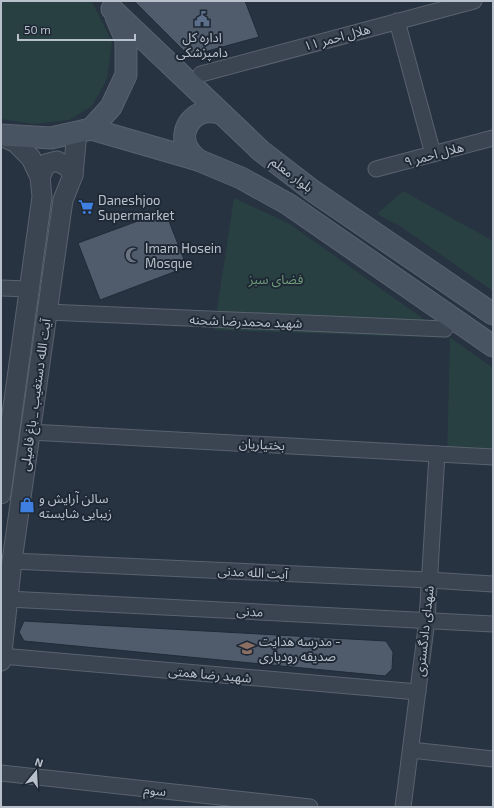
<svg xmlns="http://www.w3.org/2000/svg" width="494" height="808" viewBox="0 0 494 808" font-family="'Exo 2','Noto Sans Arabic',sans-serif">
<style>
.green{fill:#294042}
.building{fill:#505c6c;stroke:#212b38}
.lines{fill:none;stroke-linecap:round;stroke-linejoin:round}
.minor-casing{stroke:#59626e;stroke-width:17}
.tertiary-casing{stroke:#59626e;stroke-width:21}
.secondary-casing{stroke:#59626e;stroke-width:23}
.minor{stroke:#3b4451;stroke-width:15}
.tertiary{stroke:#3b4451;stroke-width:19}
.secondary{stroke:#495463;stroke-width:21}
.labels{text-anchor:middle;stroke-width:4;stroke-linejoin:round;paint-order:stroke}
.poi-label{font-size:13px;fill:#b8c0cb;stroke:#1f2936;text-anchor:start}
.street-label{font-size:13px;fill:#b8c0cb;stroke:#1f2936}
.park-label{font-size:13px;fill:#6f9b78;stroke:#1f2936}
</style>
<rect width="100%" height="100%" fill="#273341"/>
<!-- green -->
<g class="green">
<path d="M1,1H91L92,2L112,42L107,79L92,106L69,120L34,124L1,119Z"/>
<path d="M403,191L493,241V291L400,226L377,214Z"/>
<path d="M234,198L288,223L493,368V461L447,460L450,338L214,330Z"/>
</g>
<!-- building -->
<g class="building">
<path d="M134,1H245L259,37L189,56Z"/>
<path d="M165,211L187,267L100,300L78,243Z"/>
<path d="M24,621L386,641L393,652L392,669L385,676L24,641L19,632Z"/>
</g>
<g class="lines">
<defs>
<g id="minor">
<path d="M397,21L433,154"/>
<path d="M201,74L474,1"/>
<path d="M376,169L493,138"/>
<path d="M1,288L29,289"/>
<path d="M47,312L445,329"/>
<path d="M30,432L493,457"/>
<path d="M12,561L429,580L493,584"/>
<path d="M8,599L493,624"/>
<path d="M1,656L418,692"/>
<path d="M411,750L493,759"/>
<path d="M1,773L310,807"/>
<path d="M403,807L427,620L437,454"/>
</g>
<g id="tertiary">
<path d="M1,136L16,143L31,158L40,177L42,197L1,494"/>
<path d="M40,177L46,164L57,161L68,167L73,175"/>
<path d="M1,661L12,561L63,200L73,175L77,132"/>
</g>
<g id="secondary">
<path d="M112,9L261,151L313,191L493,314"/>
<path d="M91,129L198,160L241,178L288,204L493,346"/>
<path d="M1,135L51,138L91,129L111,107L126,75V40L116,17"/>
<path d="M198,160C193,156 189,152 186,145C180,128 195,109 213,112C216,112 220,113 222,114"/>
</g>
</defs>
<!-- minor casing -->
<use href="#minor" class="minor-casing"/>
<!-- tertiary casing -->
<use href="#tertiary" class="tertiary-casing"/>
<!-- secondary casing -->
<use href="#secondary" class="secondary-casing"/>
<!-- minor -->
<use href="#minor" class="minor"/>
<!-- tertiary -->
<use href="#tertiary" class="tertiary"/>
<!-- secondary -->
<use href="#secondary" class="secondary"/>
</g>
<!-- icons -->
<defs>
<symbol id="civic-bare" viewBox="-9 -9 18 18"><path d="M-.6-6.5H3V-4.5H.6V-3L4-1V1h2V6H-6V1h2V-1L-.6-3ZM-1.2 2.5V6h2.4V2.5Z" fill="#5c6f8a" stroke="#1f2936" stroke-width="2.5" paint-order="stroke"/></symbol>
<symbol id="supermarket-bare" viewBox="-9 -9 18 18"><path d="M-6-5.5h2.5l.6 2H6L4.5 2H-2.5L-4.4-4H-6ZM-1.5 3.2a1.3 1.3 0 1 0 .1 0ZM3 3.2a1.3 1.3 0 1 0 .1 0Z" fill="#3f7fe0" stroke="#1f2936" stroke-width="2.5" paint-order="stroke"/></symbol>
<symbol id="mosque-bare" viewBox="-9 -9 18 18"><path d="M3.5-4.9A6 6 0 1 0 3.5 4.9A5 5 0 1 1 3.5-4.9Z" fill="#6b7280" stroke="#1f2936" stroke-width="2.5" paint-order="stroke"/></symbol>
<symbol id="shop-bare" viewBox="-9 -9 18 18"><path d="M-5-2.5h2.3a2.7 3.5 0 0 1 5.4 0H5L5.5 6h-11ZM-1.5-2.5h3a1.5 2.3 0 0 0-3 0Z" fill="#3f7fe0" stroke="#1f2936" stroke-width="2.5" paint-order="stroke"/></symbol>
<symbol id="school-bare" viewBox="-9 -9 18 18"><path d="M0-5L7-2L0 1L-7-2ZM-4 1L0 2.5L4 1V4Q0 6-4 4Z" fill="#8d6e63" stroke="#1f2936" stroke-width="2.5" paint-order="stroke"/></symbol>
</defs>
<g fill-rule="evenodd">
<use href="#civic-bare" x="191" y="8" width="22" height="22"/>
<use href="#supermarket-bare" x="75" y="196" width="22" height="22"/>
<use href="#mosque-bare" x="122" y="244" width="22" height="22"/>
<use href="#shop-bare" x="16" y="494" width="22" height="22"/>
<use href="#school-bare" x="236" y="637" width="22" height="22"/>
</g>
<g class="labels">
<!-- poi labels -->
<g class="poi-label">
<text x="202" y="42" text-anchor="middle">اداره کل<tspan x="202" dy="15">دامپزشکی</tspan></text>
<text x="98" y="205">Daneshjoo<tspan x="98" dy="15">Supermarket</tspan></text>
<text x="145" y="253">Imam Hosein<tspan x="145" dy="15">Mosque</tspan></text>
<text x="39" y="503">سالن آرایش و<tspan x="39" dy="15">زیبایی شایسته</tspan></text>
<text x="259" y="646">مدرسه هدایت -<tspan x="259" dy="15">صدیقه رودباری</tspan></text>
</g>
<!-- street labels -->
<g class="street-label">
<text transform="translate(337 37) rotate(-15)" y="5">هلال احمر ۱۱</text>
<text transform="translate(434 154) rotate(-15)" y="5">هلال احمر ۹</text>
<text transform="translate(292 174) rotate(37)" y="5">بلوار معلم</text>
<text transform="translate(246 321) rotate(2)" y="5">شهید محمدرضا شحنه</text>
<text transform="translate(35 395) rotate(-82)" y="5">آیت الله دستغیب _ باغ فامیلی</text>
<text transform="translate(262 444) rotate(3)" y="5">بختیاریان</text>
<text transform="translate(253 572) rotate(3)" y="5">آیت الله مدنی</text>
<text transform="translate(250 611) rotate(3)" y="5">مدنی</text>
<text transform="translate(424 631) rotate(-84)" y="5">شهدای دادگستری</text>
<text transform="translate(210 674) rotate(5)" y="5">شهید رضا همتی</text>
<text transform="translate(155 790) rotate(6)" y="5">سوم</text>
</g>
<!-- park labels -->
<g class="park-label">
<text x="276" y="284">فضای سبز</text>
</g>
</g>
<!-- border -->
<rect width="494" height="808" fill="none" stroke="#b8c0cb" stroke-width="4"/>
<!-- north arrow -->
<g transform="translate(36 772) rotate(18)" stroke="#1f2936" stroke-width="3" paint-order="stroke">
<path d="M0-3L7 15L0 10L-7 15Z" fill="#b8c0cb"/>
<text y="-6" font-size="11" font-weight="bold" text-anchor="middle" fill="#b8c0cb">N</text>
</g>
<!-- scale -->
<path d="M18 34v6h117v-6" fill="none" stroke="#b8c0cb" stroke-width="2"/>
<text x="24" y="34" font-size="12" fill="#b8c0cb" stroke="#1f2936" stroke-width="3" paint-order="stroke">50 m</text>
</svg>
